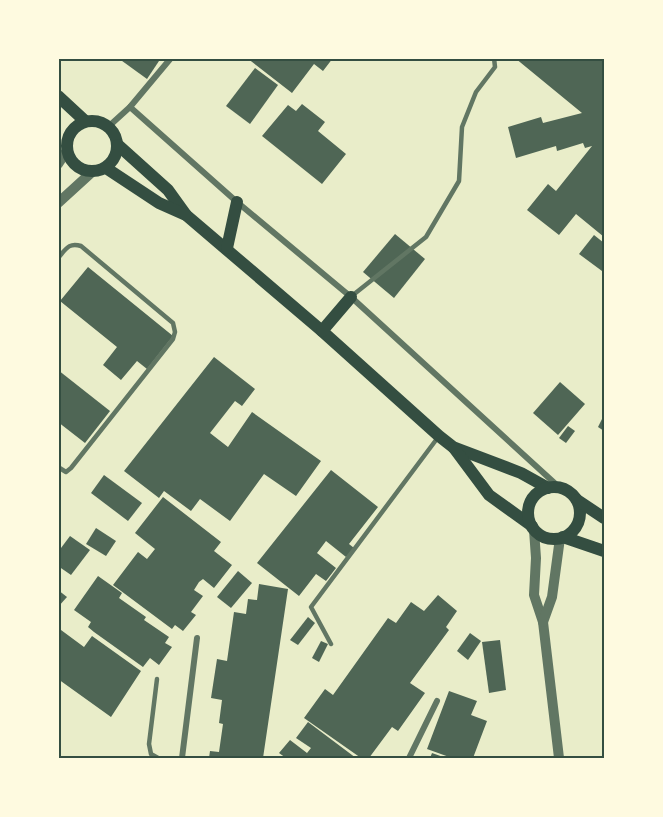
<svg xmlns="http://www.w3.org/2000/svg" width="663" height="817" viewBox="0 0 663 817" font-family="'Alegreya Sans',sans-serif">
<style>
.building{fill:#4f6655}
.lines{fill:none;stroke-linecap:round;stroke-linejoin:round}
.service{stroke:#617663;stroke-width:4.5}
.minor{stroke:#617663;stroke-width:6}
.tertiary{stroke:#617663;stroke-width:10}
.secondary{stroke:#344e41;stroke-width:12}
.neatline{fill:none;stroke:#344e41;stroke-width:2}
</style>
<rect width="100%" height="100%" fill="#e9edc9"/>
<!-- building -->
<g class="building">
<path d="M118,58H161L147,79Z"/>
<path d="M247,58H333L323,71L314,64L292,93Z"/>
<path d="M515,58H604V237L576,214L559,235L527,210L548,184L556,191L592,146L585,148L583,143L557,151L556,146L516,158L508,127L541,117L543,123L582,113Z"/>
<path d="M255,68L278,85L250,124L226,106Z"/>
<path d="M302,104L325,122L318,131L346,154L322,184L262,136L288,105L296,111Z"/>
<path d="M395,234L425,259L394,298L363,272Z"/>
<path d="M594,235L604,243V268L602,271L579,254Z"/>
<path d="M88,267L173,336L147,369L137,361L121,380L103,365L117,347L60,301Z"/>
<path d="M214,357L255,389L242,406L235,401L210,433L228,447L252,412L321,461L296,496L264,474L230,521L200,499L191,511L164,491L159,498L124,471Z"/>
<path d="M58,370L110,411L85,443L58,422Z"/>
<path d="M560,382L585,404L558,435L533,413Z"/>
<path d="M604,415V431L598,427Z"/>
<path d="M568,426L575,431L566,443L559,438Z"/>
<path d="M331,470L378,507L349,544L354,548L346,557L326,541L317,553L336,568L326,581L316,574L299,596L257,563Z"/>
<path d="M104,475L142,503L128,521L91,493Z"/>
<path d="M163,497L221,542L214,551L232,565L214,588L203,579L199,582L194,590L203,596L191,612L196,615L183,631L175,625L172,629L113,585L138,552L147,559L155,549L135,533Z"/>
<path d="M96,528L116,541L106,556L86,544Z"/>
<path d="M70,536L90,550L71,575L58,566V552Z"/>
<path d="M238,571L252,583L231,608L217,597Z"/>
<path d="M98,576L122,593L119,598L146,617L144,620L169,637L165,643L172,647L159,665L150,658L143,667L94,632L88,627L91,622L74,610Z"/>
<path d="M259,584L288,589L263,758H209L210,751L219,752L223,724L219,723L222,700L211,698L217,659L227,661L234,612L246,614L248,599L257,600Z"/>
<path d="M58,590L67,597L58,607Z"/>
<path d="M438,595L457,611L446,627L449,630L410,683L425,693L398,731L392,727L369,758H361L304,718L325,689L333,695L388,618L396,623L411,602L424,611Z"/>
<path d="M308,617L315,623L298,645L290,640Z"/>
<path d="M61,630L84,647L92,636L141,671L111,717L58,679V633Z"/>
<path d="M470,633L481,641L468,660L457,651Z"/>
<path d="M500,640L506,690L489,693L482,642Z"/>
<path d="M321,641L328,644L319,662L312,658Z"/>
<path d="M449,691L477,701L471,715L487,721L473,758H452L427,749Z"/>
<path d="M308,722L356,758H286L279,753L290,740L307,753L311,748L296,738Z"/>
<path d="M432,753L446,758H430Z"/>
</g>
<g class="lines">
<!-- service -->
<g class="service">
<path d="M58,258C66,249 69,242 81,246L173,323L175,332L173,339L71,468L66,472L58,467"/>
<path d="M353,295L426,237L459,181L462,127L476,92L495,67L494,58"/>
<path d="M331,644L311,607L439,436"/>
<path d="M157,679L149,744L151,754L158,758"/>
</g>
<!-- minor -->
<g class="minor">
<path d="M130,107L237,202L351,297L560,488"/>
<path d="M108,127L130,107L171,58"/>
<path d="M182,758L197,638"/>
<path d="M409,758L437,701"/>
</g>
<!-- tertiary -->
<g class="tertiary">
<path d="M58,164L66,152"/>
<path d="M58,203L92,172"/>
<path d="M534,530L536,558L534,595L543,622L559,758"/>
<path d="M543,622L552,597L560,538"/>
</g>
<!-- secondary -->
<g class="secondary">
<path d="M58,96L85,121"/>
<circle cx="92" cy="146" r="25"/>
<path d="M118,145L168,190L186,215"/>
<path d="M106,168L159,203L186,215L322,331L439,436L453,447L521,473L548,488"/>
<path d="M227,248L237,202"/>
<path d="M322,331L351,297"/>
<path d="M454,448L489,495L532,526"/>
<circle cx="554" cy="513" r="26"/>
<path d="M577,500L604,518"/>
<path d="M563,537L604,551"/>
</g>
</g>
<!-- border -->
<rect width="663" height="817" fill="none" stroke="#fefae0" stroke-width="120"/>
<rect x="60" y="60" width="543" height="697" class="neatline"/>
</svg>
